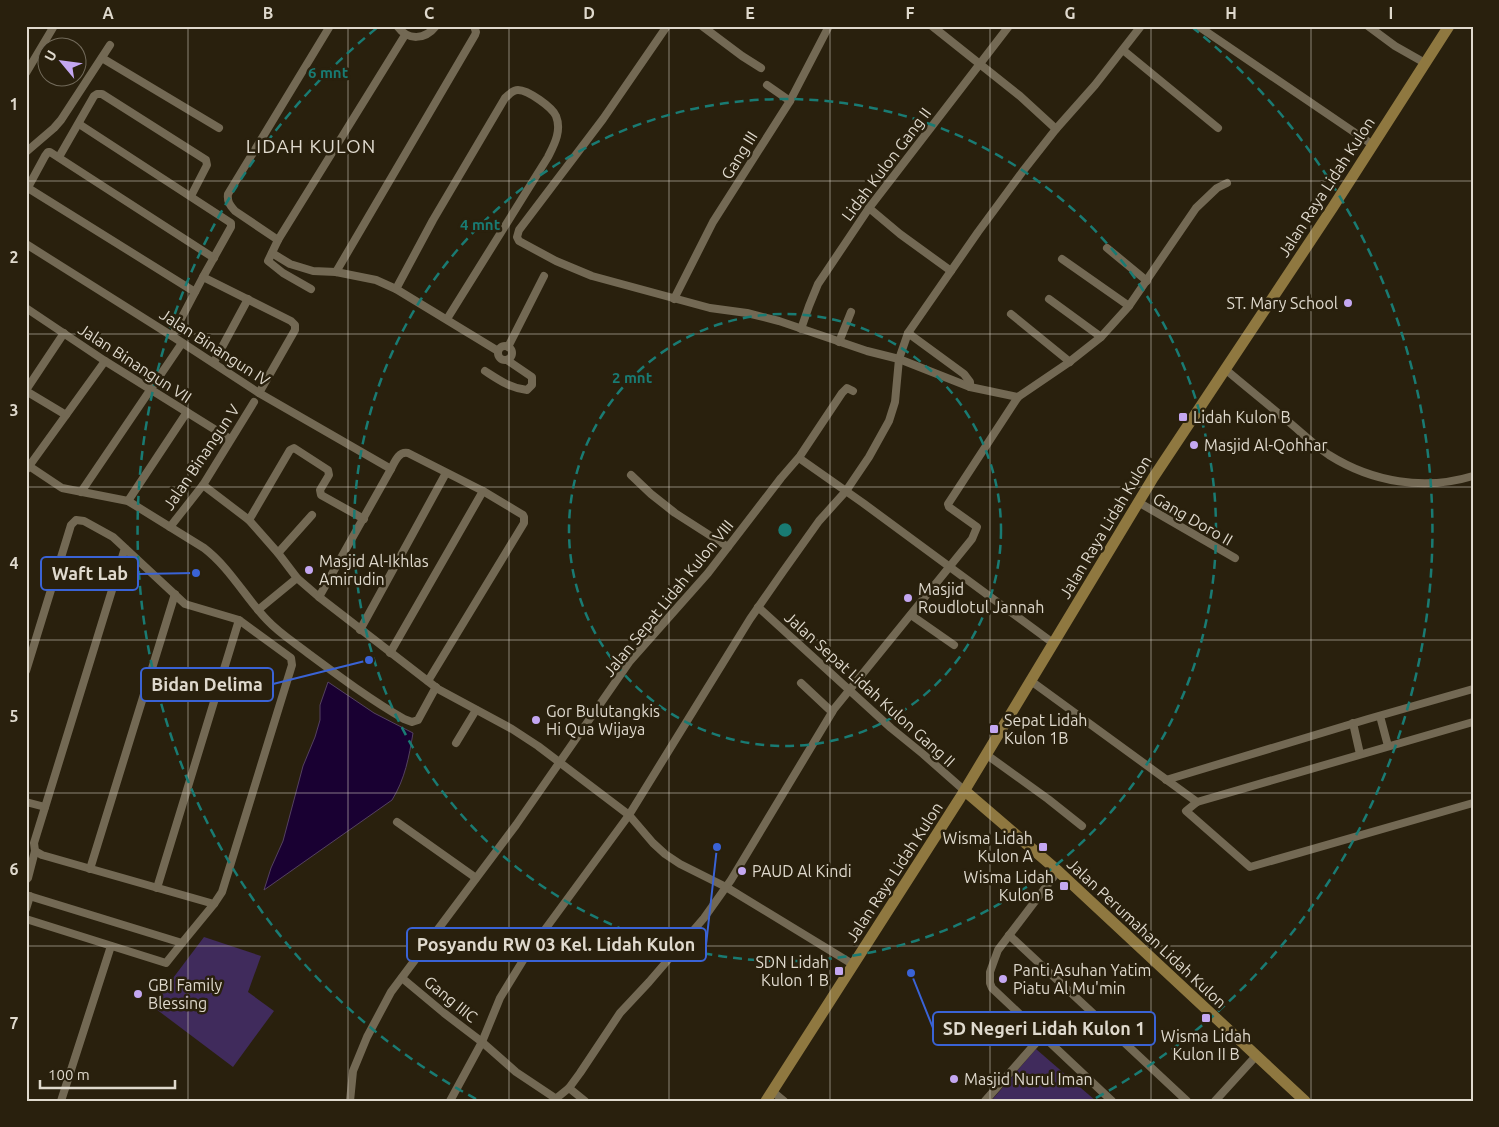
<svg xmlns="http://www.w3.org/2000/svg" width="1499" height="1127" viewBox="0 0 1499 1127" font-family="Ubuntu,sans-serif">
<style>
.green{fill:#402b5c}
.water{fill:#190032;stroke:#544160}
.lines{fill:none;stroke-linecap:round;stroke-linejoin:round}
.street{stroke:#736954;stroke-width:8}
.secondary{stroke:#8f7840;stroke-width:11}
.grid{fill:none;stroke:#dfd9cd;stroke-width:1;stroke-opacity:0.55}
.ring{fill:none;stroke:#197b73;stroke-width:2.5;stroke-dasharray:9 6}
.poi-dot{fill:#c4a7f1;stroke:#29200d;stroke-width:2}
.labels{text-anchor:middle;stroke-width:5;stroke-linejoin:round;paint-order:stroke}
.street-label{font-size:16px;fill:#dfd9cd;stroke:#29200d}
.poi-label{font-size:16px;fill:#dfd9cd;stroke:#29200d;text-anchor:start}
.quarter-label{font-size:19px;letter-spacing:1px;fill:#dfd9cd;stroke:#29200d}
.centre{fill:#197b73;stroke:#29200d;stroke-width:2.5}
.ring-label{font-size:15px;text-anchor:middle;font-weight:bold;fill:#197b73;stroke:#29200d;stroke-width:5;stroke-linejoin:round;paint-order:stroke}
.leader{fill:none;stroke:#3a63d6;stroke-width:2}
.callout-dot{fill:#3a63d6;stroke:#29200d;stroke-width:2}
.callout{fill:#29200d;stroke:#3a63d6;stroke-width:2}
.callout-label{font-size:18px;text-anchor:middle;font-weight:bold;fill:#dfd9cd}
.neatline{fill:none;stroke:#dfd9cd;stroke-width:2}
.grid-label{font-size:16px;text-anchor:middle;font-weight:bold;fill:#dfd9cd}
</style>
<rect width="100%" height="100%" fill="#29200d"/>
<!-- green -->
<g class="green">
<path d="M204,937L261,956L248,992L274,1011L233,1067L152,1006Z"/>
<path d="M1036,1049L1096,1101H991Z"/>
</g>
<!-- water -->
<path class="water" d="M328,682L374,713L413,733C409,757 405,779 392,800L264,890L271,868L283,841L303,766L315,737L320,720V705Z"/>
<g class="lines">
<!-- street -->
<g class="street">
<path d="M397,26C408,41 425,40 436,26"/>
<path d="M667,26L603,119L519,230L517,237L519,241L556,261L592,276L710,308L747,313L779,321L867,351L899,359L970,387L1018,397"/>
<path d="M702,26L742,56L761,68"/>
<path d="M932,26L1020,96L1056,129"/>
<path d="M1198,26L1373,145"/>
<path d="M1368,26L1395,46L1425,63"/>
<path d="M1123,50L1218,128"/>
<path d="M102,58L219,128"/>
<path d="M26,73L54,26"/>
<path d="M767,85L790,101"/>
<path d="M79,124L231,223V227L203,277L172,336"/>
<path d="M26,152L54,128L61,120L110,45"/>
<path d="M59,157L94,96L97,94H102L206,160L207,165L191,196"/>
<path d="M28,188L195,292"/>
<path d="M26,191L45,156L48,152H50L214,258"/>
<path d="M869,208L900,234L951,271"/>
<path d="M278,240L235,211C230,205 227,202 228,194L330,26"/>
<path d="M26,244L172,336L259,393L391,469"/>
<path d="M1107,248L1147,281"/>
<path d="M272,253L290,264L313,271L336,272L376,280L396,289L498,351"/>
<path d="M1062,259L1129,306"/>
<path d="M336,272L475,35L476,32L474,26"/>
<path d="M203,277L291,321L295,325V330L259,393"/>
<path d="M311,289L283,273L268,261L278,240L405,35"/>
<path d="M396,289L433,220L505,98C509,95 512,90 518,90C528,90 552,107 556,116C562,131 554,145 548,157L447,319"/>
<path d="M674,299L713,222L790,101L829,26"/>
<path d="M1049,299L1101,337"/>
<path d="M26,308L105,361L230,439"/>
<path d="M1011,314L1070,362"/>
<path d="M801,329L809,306L818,284L869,208L1009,26"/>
<path d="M908,333L964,374L970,382V387"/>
<path d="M839,342L851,312"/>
<circle cx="505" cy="353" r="7"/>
<path d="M508,347L544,276"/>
<path d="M214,362L248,299"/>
<path d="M1225,369C1245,386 1265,402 1284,418C1299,430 1313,444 1329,455C1372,482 1424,491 1473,476"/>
<path d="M485,371C499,380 510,388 527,390L532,385V377L507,360"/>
<path d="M26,390L64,333"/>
<path d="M26,391L66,415"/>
<path d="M799,458L863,503L1053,643"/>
<path d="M29,466L62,488L128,501L204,548C230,568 245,597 267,620C279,633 295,643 309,654C340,677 371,700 404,719L412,722L418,720L436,687"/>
<path d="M27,469L105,361"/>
<path d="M631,475L651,494L675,513L728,547"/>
<path d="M203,485L249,520L278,553L297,578L319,597L438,689L512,729L538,746L629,815L653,843L665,854L680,864L726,887L854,965"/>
<path d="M81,492L182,343"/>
<path d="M128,501L187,412"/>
<path d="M1138,502L1235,558"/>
<path d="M249,520L290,450L294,448L328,470L329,475L320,490L321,495L364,519"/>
<path d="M170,527L203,485L254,402"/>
<path d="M278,553L312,515"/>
<path d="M319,597L391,469C395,461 399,451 408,453L483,491L523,515L524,517V523L428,681"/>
<path d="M758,607L891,728L923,754L965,791"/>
<path d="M258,610L297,578"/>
<path d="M911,615L954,645"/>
<path d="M360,630L446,473"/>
<path d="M390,653L483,491"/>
<path d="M26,671L71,525L76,520L84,521L113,537L185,604L239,620L291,658L292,665L222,892L214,904L42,855L35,851L34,843L125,548"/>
<path d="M1031,681L1197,802"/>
<path d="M801,683L832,712"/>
<path d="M1380,716L1388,746"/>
<path d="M1473,722L1197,802L1186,811L1250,867L1473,803"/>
<path d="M1353,723L1360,754"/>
<path d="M456,743L476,710"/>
<path d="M987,755L1048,799L1082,826"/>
<path d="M1166,780L1368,719L1473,689"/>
<path d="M26,802L45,807"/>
<path d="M397,822L476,878"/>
<path d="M90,869L175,594"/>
<path d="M1058,871L998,950L990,972V983L992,988L1112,1101"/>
<path d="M26,880L28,878L35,851"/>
<path d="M157,888L239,620"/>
<path d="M26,895L182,943L166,963L26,919"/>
<path d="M26,909L30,896"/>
<path d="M1009,935L1187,1101"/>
<path d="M182,943L214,904"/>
<path d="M402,978L444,1013L482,1042L516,1072L555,1098"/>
<path d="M569,1088L585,1101"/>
<path d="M772,1091L784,1101"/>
<path d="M61,1101L111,946"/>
<path d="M350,1101L353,1071L367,1037L391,992L516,825L630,661L708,573L781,478L800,456L842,393L847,388L853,391"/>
<path d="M450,1101L482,1042L500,998L527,954L629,815L750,619L782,573L819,521L846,491L869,457L889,421L895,402L899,359L908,333L978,232L1023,171L1056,129L1095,85L1141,26"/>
<path d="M553,1101L569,1088L580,1073L620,1013L649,982L704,918L731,880L834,709L972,539L977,527L949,507L948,504L1018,397L1068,363L1101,337L1129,306L1196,208L1217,188L1227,183"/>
<path d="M985,1101L1042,1036"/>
<path d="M1215,1101L1256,1056"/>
</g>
<!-- secondary -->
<g class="secondary">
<path d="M965,791L1058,871L1305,1101"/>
<path d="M766,1101L960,798L1153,478L1333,207L1449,26"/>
</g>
</g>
<!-- grid -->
<path class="grid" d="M188,26V1101M348,26V1101M509,26V1101M669,26V1101M830,26V1101M990,26V1101M1151,26V1101M1311,26V1101M26,181H1473M26,334H1473M26,487H1473M26,640H1473M26,793H1473M26,946H1473"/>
<!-- distance rings -->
<g class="ring">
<circle cx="785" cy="530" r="216"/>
<circle cx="785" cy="530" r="431"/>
<path d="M476 1099A647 647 0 0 1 378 27M1192 27A647 647 0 0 1 1094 1099"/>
</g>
<!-- markers -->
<g class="poi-dot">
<circle cx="1348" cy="303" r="5"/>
<rect x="1178" y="412" width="10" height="10" rx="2.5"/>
<circle cx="1194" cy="445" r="5"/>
<circle cx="309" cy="570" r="5"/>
<circle cx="908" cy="598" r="5"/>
<circle cx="536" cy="720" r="5"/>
<rect x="989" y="724" width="10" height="10" rx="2.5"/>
<rect x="1038" y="842" width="10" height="10" rx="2.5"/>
<circle cx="742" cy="871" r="5"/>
<rect x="1059" y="881" width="10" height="10" rx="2.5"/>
<rect x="834" y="966" width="10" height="10" rx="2.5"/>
<circle cx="1003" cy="979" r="5"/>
<circle cx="138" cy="994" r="5"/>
<rect x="1201" y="1013" width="10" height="10" rx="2.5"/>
<circle cx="954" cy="1079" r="5"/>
</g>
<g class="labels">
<!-- street labels -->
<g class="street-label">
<text transform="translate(739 155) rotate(-58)" y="6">Gang III</text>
<text transform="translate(886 164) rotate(-53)" y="6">Lidah Kulon Gang II</text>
<text transform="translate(1326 187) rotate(-57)" y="6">Jalan Raya Lidah Kulon</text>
<text transform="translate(215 347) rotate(33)" y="6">Jalan Binangun IV</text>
<text transform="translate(135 363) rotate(33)" y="6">Jalan Binangun VII</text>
<text transform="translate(201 457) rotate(-56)" y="6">Jalan Binangun V</text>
<text transform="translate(1193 519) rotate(30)" y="6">Gang Doro II</text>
<text transform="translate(1105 527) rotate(-59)" y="6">Jalan Raya Lidah Kulon</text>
<text transform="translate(668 598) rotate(-51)" y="6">Jalan Sepat Lidah Kulon VIII</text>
<text transform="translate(870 689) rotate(42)" y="6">Jalan Sepat Lidah Kulon Gang II</text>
<text transform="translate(894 872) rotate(-57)" y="6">Jalan Raya Lidah Kulon</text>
<text transform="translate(1147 933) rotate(43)" y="6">Jalan Perumahan Lidah Kulon</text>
<text transform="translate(451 999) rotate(39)" y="6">Gang IIIC</text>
</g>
<!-- poi labels -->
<g class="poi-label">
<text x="1338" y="309" text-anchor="end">ST. Mary School</text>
<text x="1193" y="423">Lidah Kulon B</text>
<text x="1204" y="451">Masjid Al-Qohhar</text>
<text x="319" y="567">Masjid Al-Ikhlas<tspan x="319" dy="18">Amirudin</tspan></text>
<text x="918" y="595">Masjid<tspan x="918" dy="18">Roudlotul Jannah</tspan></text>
<text x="546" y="717">Gor Bulutangkis<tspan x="546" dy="18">Hi Qua Wijaya</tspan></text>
<text x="1004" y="726">Sepat Lidah<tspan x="1004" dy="18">Kulon 1B</tspan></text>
<text x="1033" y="844" text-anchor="end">Wisma Lidah<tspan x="1033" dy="18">Kulon A</tspan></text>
<text x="752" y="877">PAUD Al Kindi</text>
<text x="1054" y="883" text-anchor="end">Wisma Lidah<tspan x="1054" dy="18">Kulon B</tspan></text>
<text x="829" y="968" text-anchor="end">SDN Lidah<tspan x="829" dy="18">Kulon 1 B</tspan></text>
<text x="1013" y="976">Panti Asuhan Yatim<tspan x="1013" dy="18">Piatu Al Mu'min</tspan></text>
<text x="148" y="991">GBI Family<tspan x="148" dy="18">Blessing</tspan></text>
<text x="1206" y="1042" text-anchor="middle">Wisma Lidah<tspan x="1206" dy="18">Kulon II B</tspan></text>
<text x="964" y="1085">Masjid Nurul Iman</text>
</g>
<!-- quarter labels -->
<g class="quarter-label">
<text x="311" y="153">LIDAH KULON</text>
</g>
</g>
<circle cx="785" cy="530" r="8" class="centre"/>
<g class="ring-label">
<text x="328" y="78">6 mnt</text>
<text x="480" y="230">4 mnt</text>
<text x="632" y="383">2 mnt</text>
</g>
<!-- callouts -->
<path class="leader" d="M196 573L138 574M369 660L273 684M717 847L706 945M911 973L933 1028"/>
<g class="callout-dot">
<circle cx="196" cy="573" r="5"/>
<circle cx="369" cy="660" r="5"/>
<circle cx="717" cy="847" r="5"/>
<circle cx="911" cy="973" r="5"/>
</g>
<g class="callout">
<rect x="41" y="557" width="97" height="33" rx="5"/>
<rect x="141" y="668" width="132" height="33" rx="5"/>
<rect x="407" y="928" width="299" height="33" rx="5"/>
<rect x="933" y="1012" width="222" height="33" rx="5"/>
</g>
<g class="callout-label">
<text x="90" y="580">Waft Lab</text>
<text x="207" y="691">Bidan Delima</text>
<text x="556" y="951">Posyandu RW 03 Kel. Lidah Kulon</text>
<text x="1044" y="1035">SD Negeri Lidah Kulon 1</text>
</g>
<!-- border -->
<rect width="1499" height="1127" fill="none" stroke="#29200d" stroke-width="55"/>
<!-- north arrow -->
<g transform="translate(62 62) rotate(299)"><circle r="24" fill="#29200d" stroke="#726a5a"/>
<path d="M0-4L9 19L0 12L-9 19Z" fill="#c4a7f1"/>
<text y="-8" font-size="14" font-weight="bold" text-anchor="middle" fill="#dfd9cd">U</text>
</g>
<!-- scale -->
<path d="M40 1080v8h135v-8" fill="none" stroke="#dfd9cd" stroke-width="2.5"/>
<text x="48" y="1080" font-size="15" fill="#dfd9cd" stroke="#29200d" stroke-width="4" paint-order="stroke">100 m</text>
<rect x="28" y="28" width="1444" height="1072" class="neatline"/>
<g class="grid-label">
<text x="108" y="19">A</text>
<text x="268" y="19">B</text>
<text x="429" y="19">C</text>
<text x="589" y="19">D</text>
<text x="750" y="19">E</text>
<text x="910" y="19">F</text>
<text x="1070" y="19">G</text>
<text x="1231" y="19">H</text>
<text x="1391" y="19">I</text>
<text x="14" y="110">1</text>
<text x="14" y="263">2</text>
<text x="14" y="416">3</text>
<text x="14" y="569">4</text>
<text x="14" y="722">5</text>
<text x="14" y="875">6</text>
<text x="14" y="1029">7</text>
</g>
</svg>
